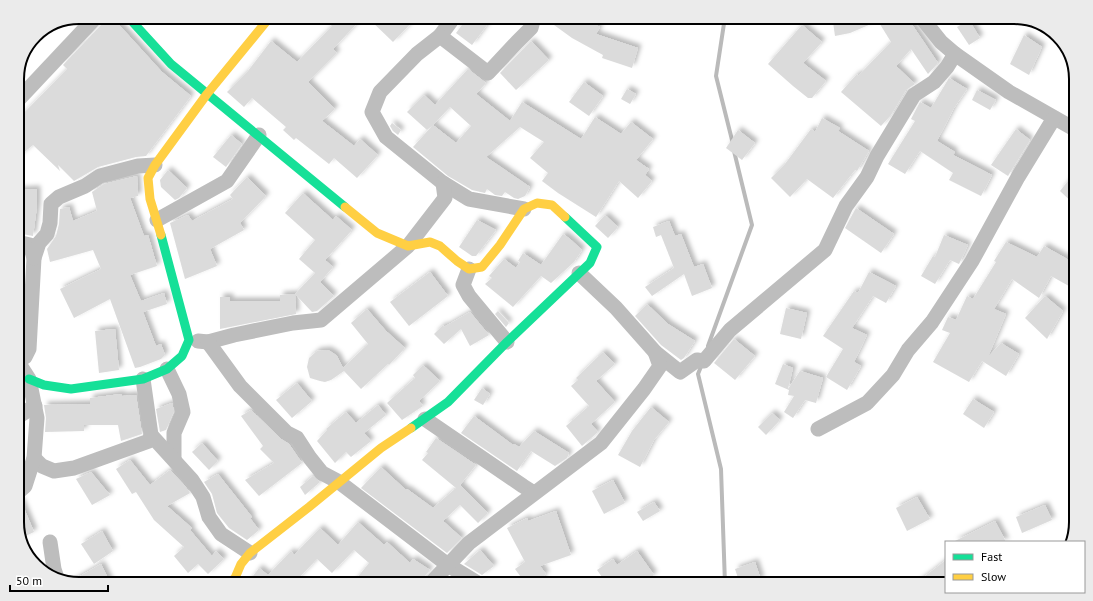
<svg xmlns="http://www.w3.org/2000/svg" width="1093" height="601" viewBox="0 0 1093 601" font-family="'PT Sans',sans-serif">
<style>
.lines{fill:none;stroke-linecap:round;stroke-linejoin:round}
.stream{stroke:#bababa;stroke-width:4}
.building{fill:#dbdbdb;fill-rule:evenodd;filter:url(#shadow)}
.street{stroke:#bdbdbd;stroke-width:15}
.fast{stroke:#16e098;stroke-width:9}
.slow{stroke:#ffcf43;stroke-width:9}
.rim{fill:none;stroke:#000;stroke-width:2}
</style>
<defs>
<filter id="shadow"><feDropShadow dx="3.5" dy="-3.5" stdDeviation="2" flood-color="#0004"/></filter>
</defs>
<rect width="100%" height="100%" fill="#fff"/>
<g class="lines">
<!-- stream -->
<g class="stream">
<path d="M725,17L716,76L733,144"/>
<path d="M708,346L752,225L734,151"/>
<path d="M702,364L698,374L721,469L725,584"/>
</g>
</g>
<!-- building -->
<g class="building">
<path d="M107,17H110L121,27L162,72L191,96L146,156L136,157L98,167L74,181L58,165L60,171L33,145L17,158V120L67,69L63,65L103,23Z"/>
<path d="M321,17H363L333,49L337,53L308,82L335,109L322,121L354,146L360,139L378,155L357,178L334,158L329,164L296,138L294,140L283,130L286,127L252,98L244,107L227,92L248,71L271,41L297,62L332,26Z"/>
<path d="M367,17H417L393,42Z"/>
<path d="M468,17H493L472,45L456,33Z"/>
<path d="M543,17H581L600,27L596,34L638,48L632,68L602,58L603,55L572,38Z"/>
<path d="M853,17H907L938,63L928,74L911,49L896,66L915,84L906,90L891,115L881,126L841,92L857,74L858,76L891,42L878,21L850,33L835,36L833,22L854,18Z"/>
<path d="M969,20L980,38L969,45L957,27Z"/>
<path d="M802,25L822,42L803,63L826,81L812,98H808L793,86L768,64Z"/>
<path d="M1024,35L1042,47L1029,75L1010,64Z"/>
<path d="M531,41L549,60L516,90L500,73Z"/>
<path d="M468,69L486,83L476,94L510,121L522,102L581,139L595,117L621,134L631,122L653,139L636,160L649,169L645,175L652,181L638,198L619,181L596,217L558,193L542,181L548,173L530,158L544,142L520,127L486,157L530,187L525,196L518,199L514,198L505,192L502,196L495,195L487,189L485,193L472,190L448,176L413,147L433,125L427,130L407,112L424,95L435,105ZM450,107L471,126L456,143L433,125Z"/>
<path d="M949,78L967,89L954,108L937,141L955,152L953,155L992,175L981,196L949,180L953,173L920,151L905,174L888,164L915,121L911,119L920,102L931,108Z"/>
<path d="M584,82L603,96L589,116L569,102Z"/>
<path d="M627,89L636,94L630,104L621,99Z"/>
<path d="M977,90L996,100L990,110L972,100Z"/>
<path d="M822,118L840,128L838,131L869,151L857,171L855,170L833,198L807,179L790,197L771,178L785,164L811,129L815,132Z"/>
<path d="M392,123L401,130L398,135L393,131L390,126Z"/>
<path d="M1016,129L1030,140L1008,176L991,165Z"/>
<path d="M738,130L755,143L742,160L726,148Z"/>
<path d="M231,135L242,144L226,167L213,157Z"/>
<path d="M168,170L187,188L179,198L175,200L161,187L160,180Z"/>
<path d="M1076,171V206L1060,191Z"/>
<path d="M137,176L138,196L130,198L144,236L148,235L157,266L130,275L141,301L164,293L167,304L143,312L156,346L161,344L165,355L161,359L140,367L135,368L110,299L74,318L60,289L101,269L93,250L50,262L47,249L56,236L59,224L60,209L69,207L73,221L97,211L92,192L104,184Z"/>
<path d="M247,177L266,196L240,223L244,230L210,249L217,266L185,279L170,223L188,215L192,221L233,199L230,195Z"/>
<path d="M37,189V206L33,236L17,233V190Z"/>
<path d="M303,193L333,220L336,216L352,230L325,260L333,267L320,282L334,296L317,311L312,312L295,294L315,273L299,259L315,240L285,213Z"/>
<path d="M856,208L894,234L881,253L845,228Z"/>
<path d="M605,215L618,227L608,238L595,226Z"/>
<path d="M477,220L496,230L476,256H472L459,247Z"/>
<path d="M669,221L675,236L681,234L694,267L703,264L712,288L692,296L684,274L652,296L645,287L674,268L661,235L656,237L653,227Z"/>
<path d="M563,234L570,239L582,250L574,262L551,283L541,276L513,307L485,284L492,278L489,276L504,259L516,268L520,262L518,261L523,253L541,265Z"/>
<path d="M944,235L968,245L959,264L950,260L935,284L921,276L933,256L935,257Z"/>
<path d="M1006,242L1037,257L1044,246L1076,264V290L1051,276L1039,298L1012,279L994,309L1006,314L988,357L1001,343L1019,354L1006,376L982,361L969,382L933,362L950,333L942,330L948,317L956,320L967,296L973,299L996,262L994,261Z"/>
<path d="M430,272L448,296L409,326L390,302Z"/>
<path d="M869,272L896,286L886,303L873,296L852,328L867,335L854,362L861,366L847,390L826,377L843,349L823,336L854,291L858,293Z"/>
<path d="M295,294L296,314L220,329V297H230V301H280V295Z"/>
<path d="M1045,296L1063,311L1047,339L1025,318Z"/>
<path d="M647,304L668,324L695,341L684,358L681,360L661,345L635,316Z"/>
<path d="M786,308L807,313L801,339L780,334Z"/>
<path d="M367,309L386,331L405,348L389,365L388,364L361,389L344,371L331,380L325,382L320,381L310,378L307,367L309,358L317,351L328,350L333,353L337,356L343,368L368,344L351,323Z"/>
<path d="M498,311L509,323L506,327L495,314Z"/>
<path d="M470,312L489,335L470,346L461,329L444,344L434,334L443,325L444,327Z"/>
<path d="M115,329L119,370L99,373L95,331Z"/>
<path d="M734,339L755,356L735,380L714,363Z"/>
<path d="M603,352L615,364L596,381L615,402L591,424L598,432L582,446L566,426L589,406L571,386L578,380L576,378Z"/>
<path d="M783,364L793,368L788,389L800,371L823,378L816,403L805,400L793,418L784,412L794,396L788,395L789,390L775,384Z"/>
<path d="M423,365L440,381L419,401L423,406L402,420L387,403L415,378L413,375Z"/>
<path d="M297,383L312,401L292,418L276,400Z"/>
<path d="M482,388L490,394L483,405L474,400Z"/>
<path d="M121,394L122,396L136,395L142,434L121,441L118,425H84V431L45,432L46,418L44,405L90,404V398Z"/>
<path d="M973,399L994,412L984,428L963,414Z"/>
<path d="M172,403L174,411L166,430L160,432L156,409Z"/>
<path d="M378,405L386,415L364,433L371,441L351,457L346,452L335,463L317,441L327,430L326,429L346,412L356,423Z"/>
<path d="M651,407L669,422L654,440L640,467L618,455L632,431Z"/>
<path d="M251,410L281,439L289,444L302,463L259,496L245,480L274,463L260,449L263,446L241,416Z"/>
<path d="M772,413L780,420L766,435L758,427Z"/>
<path d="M474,416L513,445L514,444L519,447L534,431L569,453L567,458L555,466L531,451L517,471L461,433Z"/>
<path d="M436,438L476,465L460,485L488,513L478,523L460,505L443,521L462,538L447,553L361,488L381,467L406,490L407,489L433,508L456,488L422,460L428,453L426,452Z"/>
<path d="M202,443L218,461L209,470L192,452Z"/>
<path d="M130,460L150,485L170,470L185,486L190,493L167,506L192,528L190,530L212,556L216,551L224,559L208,574L198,564L188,573L174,556L184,547L154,520L136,492L132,494L116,469Z"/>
<path d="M91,472L110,495L92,505L76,479Z"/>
<path d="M218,474L252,517L250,518L259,530L247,540L229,528L217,513L212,494L204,482Z"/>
<path d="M313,476L320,482L305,495L300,487Z"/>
<path d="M613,480L625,503L604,514L592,491Z"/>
<path d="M917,497L930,519L907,531L896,508Z"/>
<path d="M21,501L34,532L21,538L17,526V502Z"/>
<path d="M654,502L660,511L643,521L637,512Z"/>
<path d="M1045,505L1052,520L1022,533L1016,517Z"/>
<path d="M556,511L571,555L540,566L546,574L541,579L544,584H526L515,569L525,562L507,528L527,518L528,521Z"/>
<path d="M995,521L1006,542H953Z"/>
<path d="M358,522L384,545L387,542L410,563L413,559L430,570L423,578L421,584H352L369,563L354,550L332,573L317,559L293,584H247L259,568L268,575L291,551L294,555L320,528L338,545Z"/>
<path d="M102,531L113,551L94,564L81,544Z"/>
<path d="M480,550L494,566L482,575L464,564Z"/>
<path d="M637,551L654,575L642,584H607L597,570L613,559L617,565Z"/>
<path d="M946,560V584H915L924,577Z"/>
<path d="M755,562L761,580L748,584H740L735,569Z"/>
<path d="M101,564L111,584H79L70,582Z"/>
</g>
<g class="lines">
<!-- street -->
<g class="street">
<path d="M921,17L941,42L955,54L1009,92L1076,130"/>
<path d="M440,36L454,17"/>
<path d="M17,101L96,17"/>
<path d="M524,209L469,199L443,183L386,137L372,112L380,92L417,54L440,36L488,73L517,42L531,28L534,17"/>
<path d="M157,220L227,181L259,135"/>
<path d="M17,242L30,245L34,258L29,349L25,357L17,362"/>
<path d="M34,258L39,243L47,234L50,223L51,204L59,197L85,186L100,176L138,166L155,165"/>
<path d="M469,269L463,285L469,296L507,342"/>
<path d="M198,341L208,342L234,335L293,323L321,320L408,246L445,198L443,183"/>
<path d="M208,342L240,386L287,433L297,438L310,458L322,473L339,482L448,565L479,584"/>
<path d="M655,352L680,372L697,360L704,361L730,330L825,250L846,206L867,177L877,156L914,95L934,82L947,67L955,54"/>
<path d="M167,369L179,394L183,412L174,433V459"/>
<path d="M17,417L35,406"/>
<path d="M425,419L523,486L534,493"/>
<path d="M818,429L867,403L893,375L908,350L932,322L972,261L1018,177L1054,118"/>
<path d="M151,435L192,480L203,497L209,517L221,534L250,553"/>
<path d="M34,458L42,466L54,471L74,468L149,441L151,435L143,379"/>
<path d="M17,493L25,486L34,458L37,418L29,379L18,362"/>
<path d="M50,542L54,569L57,578"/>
<path d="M430,584L469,543L601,443L644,389L660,366L655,352L616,308L579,273"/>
</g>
<!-- fast -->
<g class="fast">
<path d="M128,17L171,64L345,207"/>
<path d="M29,379L44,385L71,389L143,379L167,369L182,356L189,340L161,235"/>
<path d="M411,428L448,402L507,342L590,263L597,247L565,217"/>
</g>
<!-- slow -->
<g class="slow">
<path d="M345,207L377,233L408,246L430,242L440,246L457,261L469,269L482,267L500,245L524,209L537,203L552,205L565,217"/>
<path d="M161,235L150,199L148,178L155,165L207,94L270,17"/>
<path d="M228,584L235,578L241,564L250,553L309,507L381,448L411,428"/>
</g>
</g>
<!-- crop -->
<path d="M0 0H1093V601H0ZM79 24H1014A55 55 0 0 1 1069 79V522A55 55 0 0 1 1014 577H79A55 55 0 0 1 24 522V79A55 55 0 0 1 79 24Z" fill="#ebebeb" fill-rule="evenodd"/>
<path class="rim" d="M79 24H1014A55 55 0 0 1 1069 79V522A55 55 0 0 1 1014 577H79A55 55 0 0 1 24 522V79A55 55 0 0 1 79 24Z"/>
<!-- legend -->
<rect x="945" y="541" width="140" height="52" fill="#ffffff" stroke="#999999"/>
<rect x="953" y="554" width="20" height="6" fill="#16e098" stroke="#999999"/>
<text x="981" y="561" font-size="12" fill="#000000">Fast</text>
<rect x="953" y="574" width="20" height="6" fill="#ffcf43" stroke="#999999"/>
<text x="981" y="581" font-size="12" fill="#000000">Slow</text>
<!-- scale -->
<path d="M10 585v6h98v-6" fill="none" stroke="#000000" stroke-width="2"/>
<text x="16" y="585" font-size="12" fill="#000000" stroke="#ffffff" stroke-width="3" paint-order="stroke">50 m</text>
</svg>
